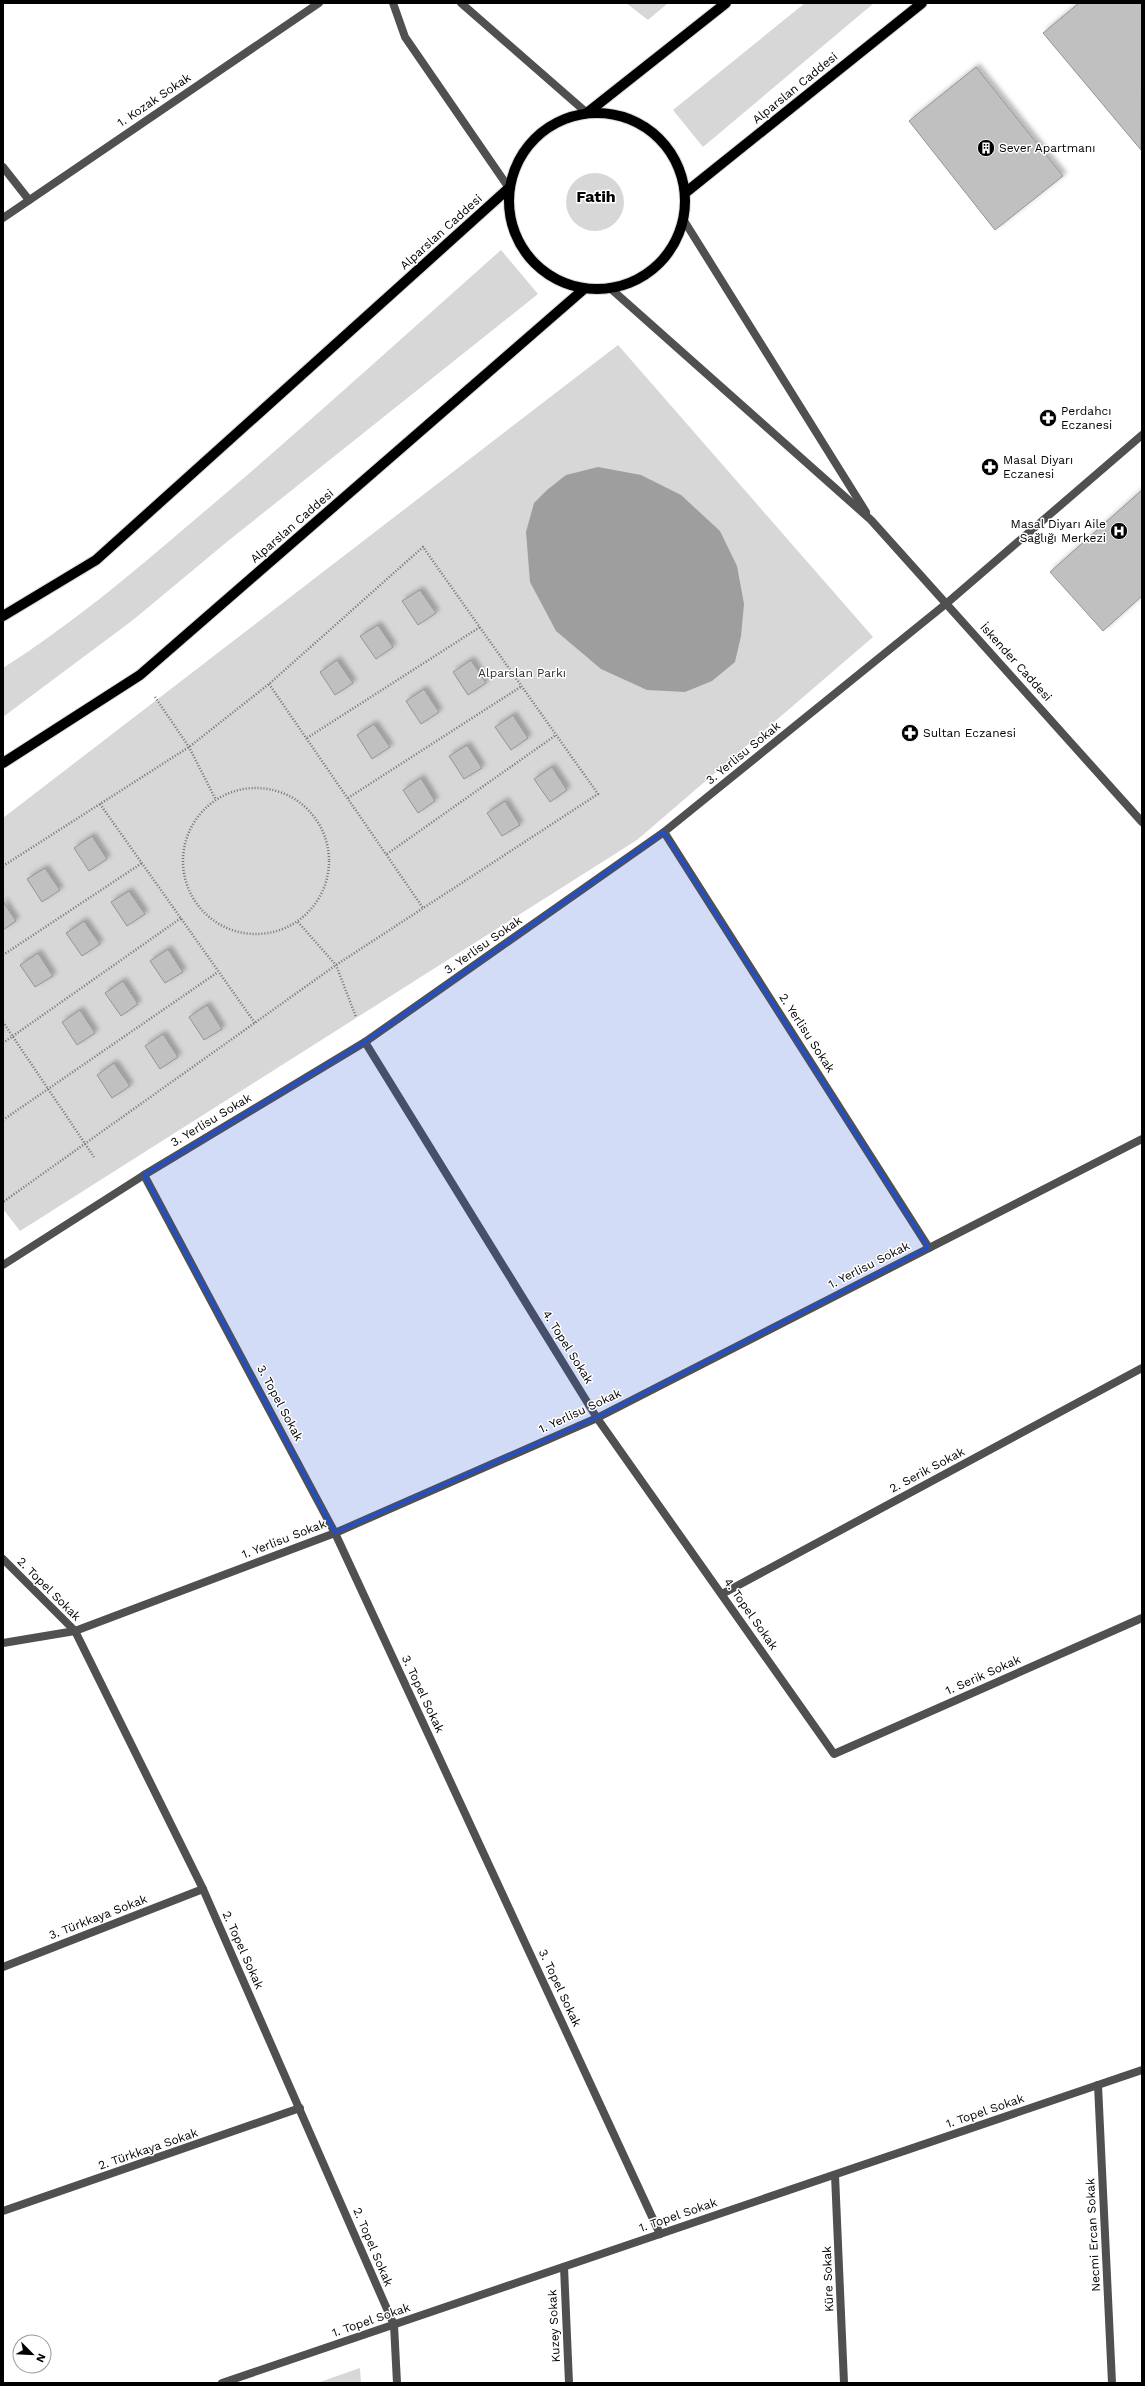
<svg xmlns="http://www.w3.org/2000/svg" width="1145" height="2386" viewBox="0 0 1145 2386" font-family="'Work Sans',sans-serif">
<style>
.green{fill:#d7d7d7}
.water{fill:#9e9e9e}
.building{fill:#c0c0c0;stroke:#949494;filter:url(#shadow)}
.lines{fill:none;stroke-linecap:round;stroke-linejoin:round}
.primary-casing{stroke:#dbdbdb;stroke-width:12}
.path{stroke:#727272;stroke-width:2.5;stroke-dasharray:1 2;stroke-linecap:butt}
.minor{stroke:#505050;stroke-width:8}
.tertiary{stroke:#505050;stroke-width:8}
.primary{stroke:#000;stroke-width:10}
.marked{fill:#1d4ed8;fill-opacity:0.2;stroke:#1d4ed8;stroke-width:3;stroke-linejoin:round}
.labels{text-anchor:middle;stroke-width:3;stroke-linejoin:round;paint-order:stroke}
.street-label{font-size:12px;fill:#000;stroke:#fff}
.poi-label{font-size:12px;fill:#000;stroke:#fff;text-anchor:start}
.park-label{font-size:12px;fill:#2e2e2e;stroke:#fff}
.district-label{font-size:16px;font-weight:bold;fill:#000;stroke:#fff}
</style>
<defs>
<filter id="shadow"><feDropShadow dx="3.5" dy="-3.5" stdDeviation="2" flood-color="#0004"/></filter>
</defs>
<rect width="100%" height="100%" fill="#fff"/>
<!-- green -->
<g class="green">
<path d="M626,3H668L648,20Z"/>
<path d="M805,3H874L703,147L673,110Z"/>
<circle cx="595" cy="202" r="29"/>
<path d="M501,250L538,294L228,541L133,620L3,717V668C71,625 131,574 192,522C297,434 398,341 501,250Z"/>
<path d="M618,345L873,637L637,840L20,1231L3,1209V818Z"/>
<path d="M360,2368L361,2383H317Z"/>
</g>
<!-- water -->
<path class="water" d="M598,467L641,475L681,495L720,531L737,566L744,604L741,636L735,662L712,681L685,692L647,690L601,669L556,631L530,582L526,532L534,503L547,490L566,475Z"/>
<!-- building -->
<g class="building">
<path d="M1079,3H1142L1141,150L1043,33Z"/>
<path d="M976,67L1063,176L995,230L909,121Z"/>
<path d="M1142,490V596L1103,631L1050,572Z"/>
<path d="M420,590L436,613L418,625L402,601Z"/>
<path d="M378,625L393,647L376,659L360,636Z"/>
<path d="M337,660L353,683L335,695L320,672Z"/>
<path d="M471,660L486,683L468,695L453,672Z"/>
<path d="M424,689L439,712L421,724L406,701Z"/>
<path d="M513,715L528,738L511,750L495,727Z"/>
<path d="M374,724L390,747L372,759L357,735Z"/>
<path d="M467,745L482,768L464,779L449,756Z"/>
<path d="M552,767L567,790L550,802L534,779Z"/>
<path d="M421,778L435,801L418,813L403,790Z"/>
<path d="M505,801L520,825L502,836L487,813Z"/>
<path d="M92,836L107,859L89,871L74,848Z"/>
<path d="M45,868L60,890L42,902L27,879Z"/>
<path d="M129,891L145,914L127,926L111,902Z"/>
<path d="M3,901L16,921L3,930Z"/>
<path d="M84,921L100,944L82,956L66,933Z"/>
<path d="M168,949L183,972L165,983L150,961Z"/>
<path d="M38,953L53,976L35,987L20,965Z"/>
<path d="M123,981L138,1004L121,1016L105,993Z"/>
<path d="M207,1005L222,1029L204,1040L189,1017Z"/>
<path d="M80,1010L95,1033L77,1045L62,1022Z"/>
<path d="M163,1034L178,1057L160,1069L145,1046Z"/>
<path d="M114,1063L130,1086L112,1098L97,1075Z"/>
</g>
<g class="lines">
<defs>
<g id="primary">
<path d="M587,113L726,3"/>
<circle cx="597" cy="201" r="88"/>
<path d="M685,193L922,3"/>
<path d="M3,616L96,560L509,188"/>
<path d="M3,763L140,675L584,289"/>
</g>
</defs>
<!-- primary casing -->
<use href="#primary" class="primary-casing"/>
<!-- path -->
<g class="path">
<path d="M269,684L423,908"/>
<path d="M155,697L189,747L216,800"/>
<path d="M307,738L480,627"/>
<circle cx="256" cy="861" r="73"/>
<path d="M348,798L522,686"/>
<path d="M100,804L255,1023"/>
<path d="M387,854L556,735"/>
<path d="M3,866L189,747L269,684L423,547L598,794L336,965L3,1202"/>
<path d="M298,922L336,965L356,1017"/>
<path d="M3,955L142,863"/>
<path d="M3,1022L94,1157"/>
<path d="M3,1043L181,918"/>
<path d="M3,1120L218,972"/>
</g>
<!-- minor -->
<g class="minor">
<path d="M3,167L29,200"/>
<path d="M3,218L319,3"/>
<path d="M664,832L929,1248"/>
<path d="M365,1042L597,1418L834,1754L1142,1618"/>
<path d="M144,1175L335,1533L660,2234"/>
<path d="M3,1265L144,1175L365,1042L664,832L947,603L1142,435"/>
<path d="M3,1559L75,1631L203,1889L394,2325L397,2383"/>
<path d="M722,1594L1142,1368"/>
<path d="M3,1643L75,1631L335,1533L597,1418L1142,1139"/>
<path d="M3,1967L203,1889"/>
<path d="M1098,2085L1112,2383"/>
<path d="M835,2175L844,2383"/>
<path d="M3,2211L300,2108"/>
<path d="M564,2267L569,2383"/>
<path d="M222,2383L1142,2070"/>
</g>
<!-- tertiary -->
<g class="tertiary">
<path d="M393,3L405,37L509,188"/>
<path d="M461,3L587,113"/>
<path d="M683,219L866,512"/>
<path d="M610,288L871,520L1142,822"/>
</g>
<!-- primary -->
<use href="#primary" class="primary"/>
</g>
<!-- marked area -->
<path class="marked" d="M664,832L929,1248L597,1418L335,1533L144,1175L365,1042Z"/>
<!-- icons -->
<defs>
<symbol id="building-disc" viewBox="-11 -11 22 22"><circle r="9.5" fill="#000" stroke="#fff"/><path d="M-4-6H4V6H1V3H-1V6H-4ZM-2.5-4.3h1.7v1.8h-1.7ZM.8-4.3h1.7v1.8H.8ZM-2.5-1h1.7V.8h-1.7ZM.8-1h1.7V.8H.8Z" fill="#fff"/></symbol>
<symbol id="pharmacy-disc" viewBox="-11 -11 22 22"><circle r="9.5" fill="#000" stroke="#fff"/><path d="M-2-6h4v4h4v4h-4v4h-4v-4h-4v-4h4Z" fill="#fff"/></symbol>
<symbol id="hospital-disc" viewBox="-11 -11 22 22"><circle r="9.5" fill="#000" stroke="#fff"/><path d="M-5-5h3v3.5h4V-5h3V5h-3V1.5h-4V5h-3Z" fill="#fff"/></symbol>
</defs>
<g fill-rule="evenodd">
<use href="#building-disc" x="976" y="138" width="20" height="20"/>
<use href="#pharmacy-disc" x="1038" y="408" width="20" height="20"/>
<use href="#pharmacy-disc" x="980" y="457" width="20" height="20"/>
<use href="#hospital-disc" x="1109" y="521" width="20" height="20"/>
<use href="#pharmacy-disc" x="900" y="723" width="20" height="20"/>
</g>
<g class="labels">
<!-- street labels -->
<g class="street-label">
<text transform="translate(795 88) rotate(-39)" y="4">Alparslan Caddesi</text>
<text transform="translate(154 100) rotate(-34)" y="4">1. Kozak Sokak</text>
<text transform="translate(441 232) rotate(-42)" y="4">Alparslan Caddesi</text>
<text transform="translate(292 526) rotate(-41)" y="4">Alparslan Caddesi</text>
<text transform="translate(1016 662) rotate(48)" y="4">İskender Caddesi</text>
<text transform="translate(743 753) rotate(-39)" y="4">3. Yerlisu Sokak</text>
<text transform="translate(483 945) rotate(-35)" y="4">3. Yerlisu Sokak</text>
<text transform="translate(807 1033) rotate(57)" y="4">2. Yerlisu Sokak</text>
<text transform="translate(211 1120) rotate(-31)" y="4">3. Yerlisu Sokak</text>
<text transform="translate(869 1265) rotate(-27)" y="4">1. Yerlisu Sokak</text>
<text transform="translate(568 1347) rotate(58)" y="4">4. Topel Sokak</text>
<text transform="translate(280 1403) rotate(62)" y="4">3. Topel Sokak</text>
<text transform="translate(580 1411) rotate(-25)" y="4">1. Yerlisu Sokak</text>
<text transform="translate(927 1470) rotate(-28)" y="4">2. Serik Sokak</text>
<text transform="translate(284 1539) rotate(-21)" y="4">1. Yerlisu Sokak</text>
<text transform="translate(49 1589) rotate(45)" y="4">2. Topel Sokak</text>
<text transform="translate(751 1614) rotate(55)" y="4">4. Topel Sokak</text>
<text transform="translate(983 1675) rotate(-24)" y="4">1. Serik Sokak</text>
<text transform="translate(423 1694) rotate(65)" y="4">3. Topel Sokak</text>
<text transform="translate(98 1917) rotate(-21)" y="4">3. Türkkaya Sokak</text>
<text transform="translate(243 1950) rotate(66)" y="4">2. Topel Sokak</text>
<text transform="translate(560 1988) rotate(65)" y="4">3. Topel Sokak</text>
<text transform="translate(985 2111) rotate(-19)" y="4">1. Topel Sokak</text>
<text transform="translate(148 2149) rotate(-19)" y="4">2. Türkkaya Sokak</text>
<text transform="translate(678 2215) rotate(-19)" y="4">1. Topel Sokak</text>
<text transform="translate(1093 2235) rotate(-93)" y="4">Necmi Ercan Sokak</text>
<text transform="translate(373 2247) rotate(67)" y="4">2. Topel Sokak</text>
<text transform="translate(828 2279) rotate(-92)" y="4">Küre Sokak</text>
<text transform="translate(371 2320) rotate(-19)" y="4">1. Topel Sokak</text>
<text transform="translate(554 2326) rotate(-93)" y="4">Kuzey Sokak</text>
</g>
<!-- poi labels -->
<g class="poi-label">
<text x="999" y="152">Sever Apartmanı</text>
<text x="1061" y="415">Perdahcı<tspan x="1061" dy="14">Eczanesi</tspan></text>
<text x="1003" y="464">Masal Diyarı<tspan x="1003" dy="14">Eczanesi</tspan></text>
<text x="1106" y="528" text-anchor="end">Masal Diyarı Aile<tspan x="1106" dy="14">Sağlığı Merkezi</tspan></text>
<text x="923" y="737">Sultan Eczanesi</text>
</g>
<!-- park labels -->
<g class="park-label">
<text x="522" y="677">Alparslan Parkı</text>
</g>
<!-- district labels -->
<g class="district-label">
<text x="596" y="202">Fatih</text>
</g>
</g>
<!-- border -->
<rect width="1145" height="2386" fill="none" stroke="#000000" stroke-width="8"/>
<!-- north arrow -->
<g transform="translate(32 2354) rotate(114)"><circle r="19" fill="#ffffff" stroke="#999999"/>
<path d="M0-3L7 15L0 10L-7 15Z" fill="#000000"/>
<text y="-6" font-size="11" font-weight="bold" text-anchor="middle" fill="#000000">N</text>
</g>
</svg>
